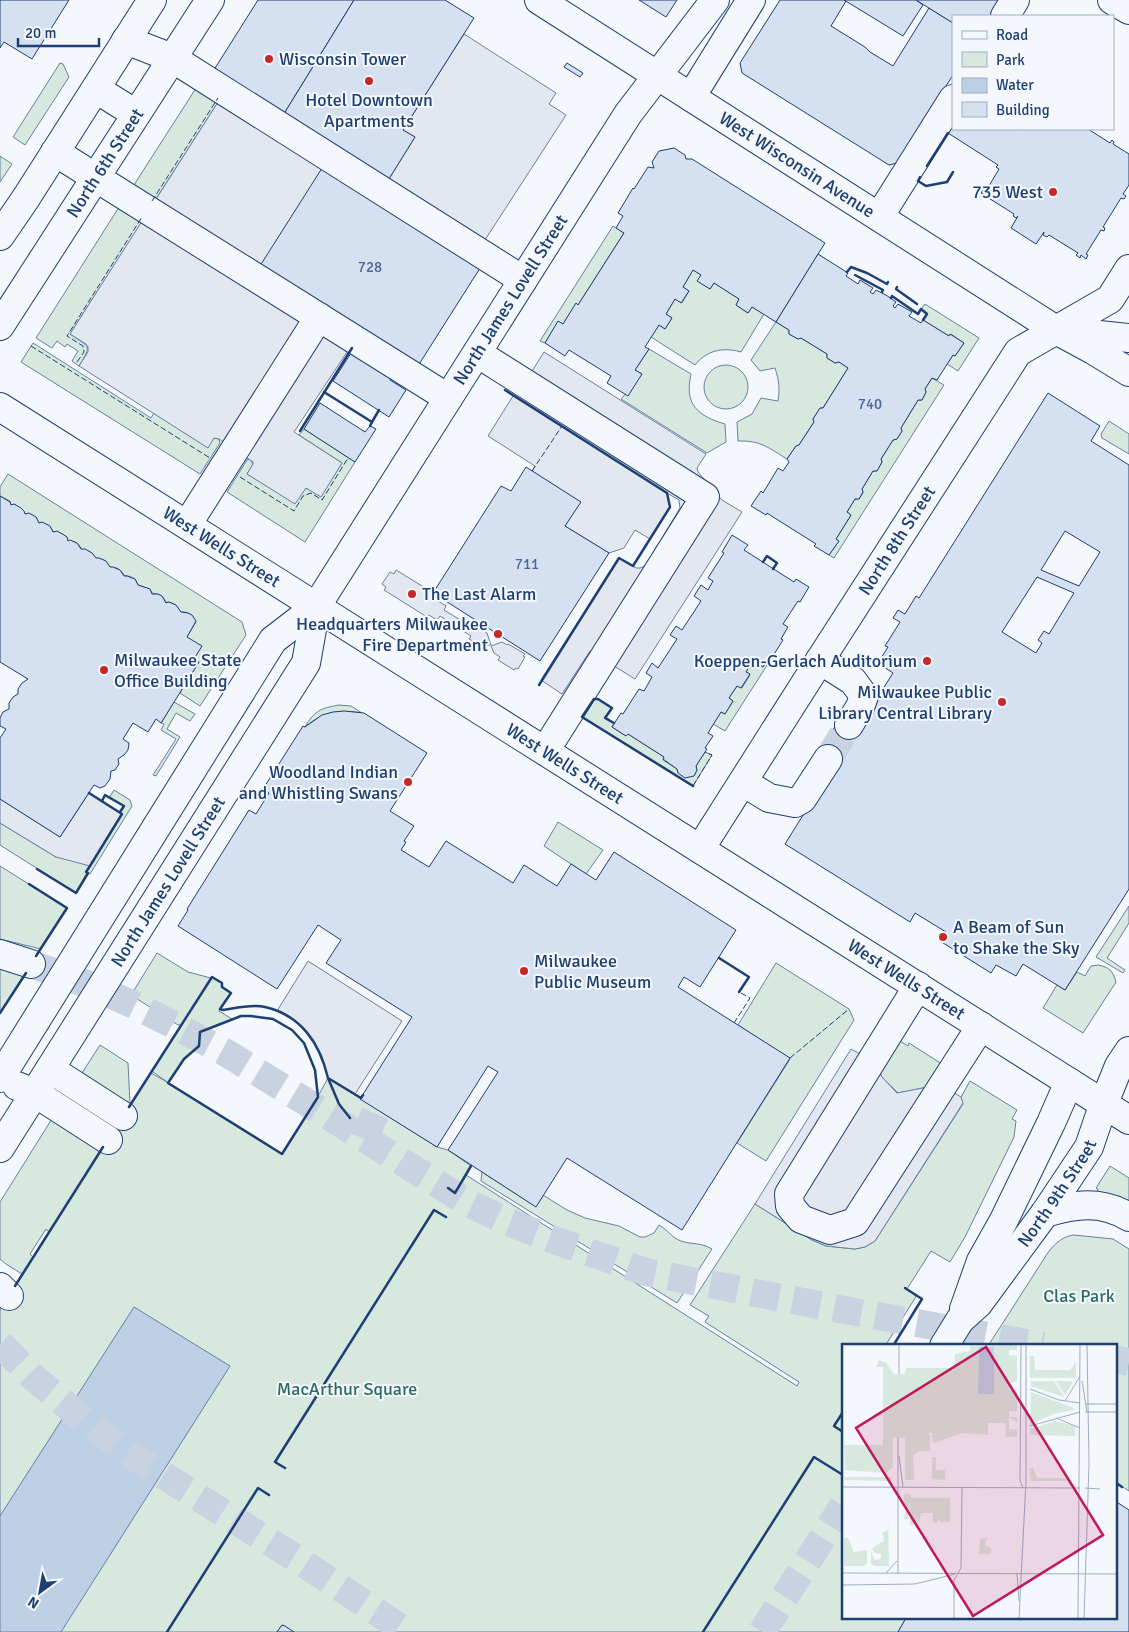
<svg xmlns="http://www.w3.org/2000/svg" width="1129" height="1632" viewBox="0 0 1129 1632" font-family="Signika,sans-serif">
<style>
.green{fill:#d7e8df;stroke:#687fa3;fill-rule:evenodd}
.parking{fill:#e3e8f0;stroke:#687fa3}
.water{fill:#bed0e5;stroke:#687fa3}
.building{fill:#d5e0f0;stroke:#1d3f73;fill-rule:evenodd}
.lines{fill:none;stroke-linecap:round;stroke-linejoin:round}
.minor-tunnel{stroke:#c9d2e0;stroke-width:28;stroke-dasharray:28 14;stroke-linecap:butt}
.highway-tunnel{stroke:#c9d2e0;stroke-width:28;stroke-dasharray:28 14;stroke-linecap:butt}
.minor-casing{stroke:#1d3f73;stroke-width:30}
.major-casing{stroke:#1d3f73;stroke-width:30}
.highway-casing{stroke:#1d3f73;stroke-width:30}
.minor{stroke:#f4f7fb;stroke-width:28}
.major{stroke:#f4f7fb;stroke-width:28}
.highway{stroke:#f4f7fb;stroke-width:28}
.fence{stroke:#1d3f73;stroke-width:1;stroke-dasharray:6 2.5;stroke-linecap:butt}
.wall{stroke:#1d3f73;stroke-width:2.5}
.poi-dot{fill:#c62828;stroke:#f4f7fb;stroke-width:2}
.labels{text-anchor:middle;stroke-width:4;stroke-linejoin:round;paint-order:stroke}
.number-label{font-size:15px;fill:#4b6792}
.poi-label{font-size:18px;fill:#1d3f73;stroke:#f4f7fb;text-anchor:start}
.street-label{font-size:18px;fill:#1d3f73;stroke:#f4f7fb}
.park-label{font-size:18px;fill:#2c6c60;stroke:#f4f7fb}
.inset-road{fill:none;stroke:#9eadc5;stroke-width:1}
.view{fill:#c2185b;fill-opacity:0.15;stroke:#c2185b;stroke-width:2.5}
.inset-edge{fill:none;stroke:#1d3f73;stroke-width:2.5}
</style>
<rect width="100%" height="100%" fill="#f4f7fb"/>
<!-- green -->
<g class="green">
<path d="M60,63L63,64L69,77L25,145L13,137Z"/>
<path d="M198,85L220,99L154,202L132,188Z"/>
<path d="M0,156L12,164L0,182Z"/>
<path d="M121,204L144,219L70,334C89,348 93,343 79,366L72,361L78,351L67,344L65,347L57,341L52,348L36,338Z"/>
<path d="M613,226L624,233L578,305L576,304L563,324L558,322L545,343L540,341Z"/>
<path d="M693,270L701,275L698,281L710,289L714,283L739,299L736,305L748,313L752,307L764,314L741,352C723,347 707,350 695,365L651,337L659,325L665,329L672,318L666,314L675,299L682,303L689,291L683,287Z"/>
<path d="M925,304L979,338L958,371L947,364L953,355L955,356L964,343L951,334L949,336L923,320L927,314L921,309Z"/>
<path d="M776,322L789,330V334L798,339L801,338L827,354V358L835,363L839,362L848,368L823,408H820L813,419L814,422L799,445L796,446L787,459C769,448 760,440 738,441L737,422L752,414L761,398L778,401C780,389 779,380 775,368L760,371L751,360Z"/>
<path d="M33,343L151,418L154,413L207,447L214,438L219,439L220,443L200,474L21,362Z"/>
<path d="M649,349L691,374C684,405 698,416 725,424L726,442L707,453L621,399L642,374L635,370Z"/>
<circle cx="726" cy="387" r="22"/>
<path d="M932,378L944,385L834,558L829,555L839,541L836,539L851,515L847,512L855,499H859L863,493L862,489L873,471H877L882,462L881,459L893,440L897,439L902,431L901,428L918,400H922L926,392L925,389Z"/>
<path d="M1109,421L1129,434V454L1102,438L1101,434Z"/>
<path d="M304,429L355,462L305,542L227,492L247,460L250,459L253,464L247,474L295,503L306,488L321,496L342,463L299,435Z"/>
<path d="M8,474L242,622L246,635L200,706L180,693L199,662L194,659L187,637L196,622C192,616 189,611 181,612C177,606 174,602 166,602C163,595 158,594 152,593L150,589L138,585C136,577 129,576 123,575V573L117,568L109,567C107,559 101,559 95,558L94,555L89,551L81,549L80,546L75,542L68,541L67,537C62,534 59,531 53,532C51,526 45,522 39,523L36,517L25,514L24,511L14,504L11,505L10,501L0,496V487Z"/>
<path d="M769,657L771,659L725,731L713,724L721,712L725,714L733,701L729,698L737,686L742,688L750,675L746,672L753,661L763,667Z"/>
<path d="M594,699H598L612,708L606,717L614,723L612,727L626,736L628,734L664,757L663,760L677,769L694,776L697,770L696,766L705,752L712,755L693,786L582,717Z"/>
<path d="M174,702L195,714L190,721L176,713L167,729L180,737L156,776L153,775L176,739L161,730L164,724L161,723Z"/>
<path d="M339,705L351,706L362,713C340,709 322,712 305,727C314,711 321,708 339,705Z"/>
<path d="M114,790L130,800L132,806L90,874L88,873L76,893L0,845V823L56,857L122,814L120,812L124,806L109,798Z"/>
<path d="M558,822L603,850L586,874L544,846Z"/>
<path d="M0,866L67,908L41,949L0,939Z"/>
<path d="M1129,906V923L1107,958L1125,970L1123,973L1096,957Z"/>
<path d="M157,953L188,972L211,978L212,977L222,983V987L231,993L219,1011L232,1019L200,1032L199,1046L184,1059L168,1083L282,1154L316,1100L328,1078L437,1147L448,1150L471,1166L466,1175L797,1386L799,1382L705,1322L709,1316L690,1305L755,1204L812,1240L826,1246L855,1249L865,1247L875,1241L963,1104L961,1097L970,1081L1017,1110L1012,1119L1016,1121L1014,1137L965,1237L950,1262L931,1251L907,1289L917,1295L885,1346H843V1618H906L898,1632H294L282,1625L277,1632H0V1310L22,1274L6,1264L0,1259V1202L55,1114L105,1145L151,1073L167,1082L152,1071L182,1025H178L131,995ZM46,1229L49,1232L33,1257L30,1254Z"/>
<path d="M776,963L849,1009L854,1020L766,1161L737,1143L790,1059L738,1025Z"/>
<path d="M1098,965C1109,967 1113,971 1116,982L1083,1033L1043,1008L1057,985L1065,990L1077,972L1085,976L1091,966Z"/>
<path d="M0,968L24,975L0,1013Z"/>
<path d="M895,1038L908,1046L909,1043L945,1066L933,1086L898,1093L881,1076L879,1064Z"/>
<path d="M100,1045L128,1063L130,1104L82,1073Z"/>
<path d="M1110,1166L1129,1178V1202L1097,1192L1098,1189L1096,1188Z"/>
<path d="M482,1172L535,1206L543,1195L567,1210L585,1218L619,1226L640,1237H645L654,1233L659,1225C668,1230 672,1238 681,1241C693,1245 700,1242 712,1249L677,1303L481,1181Z"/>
<path d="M1074,1235L1113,1239L1129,1249V1491L1115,1482V1346H988L1049,1251C1056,1243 1063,1236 1074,1235Z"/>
</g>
<!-- parking -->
<g class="parking">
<path d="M464,34L556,93L549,104L566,115L483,243L387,182L415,137L403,130Z"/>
<path d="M220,99L324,165L349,349L294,432L342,463L321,497L306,488L295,504L247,474L253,464V462L219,439L214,438L208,448L79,366L88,352V347L86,344L70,334Z"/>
<path d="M544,352L706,454L697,468L698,472L722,500L742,512L635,679L590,651L562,694L541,680L619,558L636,568H640L645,566L680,508L679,500L667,493L670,507L650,539L635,530L624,548L609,553L565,526L580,502L532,471L535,466L488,436L513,396L516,397Z"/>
<path d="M396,570L440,597L438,601L446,606L444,610L475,629L477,626L487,633L491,645H480L469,639L471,636L440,616L437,620L429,615L427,617L384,590L386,587L382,584L390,572L394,574Z"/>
<path d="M502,642L507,645L508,644L525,654L523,656L525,657L518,669L516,668L514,670L498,660L500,657L494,653L491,646Z"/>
<path d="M89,793L122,814L90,866L56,857L0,823V799L60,837Z"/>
<path d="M308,961L402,1021L355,1094L328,1078L322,1056L313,1039L305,1029L295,1021L277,1011Z"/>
<path d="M851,1049L879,1064L881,1076L897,1093L933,1086L936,1082L961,1097L963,1103L875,1241L865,1247L855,1249L826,1246L812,1240L755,1204Z"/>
</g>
<!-- water -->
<path class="water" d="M134,1307L230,1366L61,1632H0V1516Z"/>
<!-- building -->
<g class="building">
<path d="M0,0H69L32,59L4,42L0,48Z"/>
<path d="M258,0H354L282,117L212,73Z"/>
<path d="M354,0H445L474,18L403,130L415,137L387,182L282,117Z"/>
<path d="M639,0H677L666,17Z"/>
<path d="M780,0H844L846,1L831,26L865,47L870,52L893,66L929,8L953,23V75L897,163L889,165L742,73L740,63Z"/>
<path d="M844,0H916L923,5L903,36Z"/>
<path d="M916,0H1000L990,16H953V23Z"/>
<path d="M567,63L583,73L580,77L564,67Z"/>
<path d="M953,125V129H1022L1024,130L1025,129H1088L1110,143L1112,140L1114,142L1113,144L1129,154V185L1123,194L1126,196L1124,199L1121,198L1103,227L1105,228L1104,231L1101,230L1086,254L1088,255L1086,259L1081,255L1080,258L1076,255L1078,253L1049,235L1047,237L1043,235L1044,232L1036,244L1011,228L1018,216L1016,218L1013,216L1014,214L987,197L986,199L982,197L984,194L981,193L983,190L986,191L999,169L996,167L998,165L948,133Z"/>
<path d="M674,148L685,155L686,159H692L825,243L776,322L752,307L748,313L736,305L739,299L714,283L710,289L697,281L701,275L693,270L683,287L689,291L681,303L675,299L666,314L672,318L665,329L659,325L645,347L649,349L635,370L642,374L628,396L607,383L611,376L569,350L565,356L545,343L558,321L563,324L576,303L578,305L624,233L616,228L623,216L618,213L633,188L634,189L648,167L654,168L652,162L659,151Z"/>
<path d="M324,165L482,265L416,369L258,269Z"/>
<path d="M818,254L848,273L846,276L858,284L860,280L873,288L870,292L873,294L876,290L886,295L896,302L893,306L895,308L898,304L912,312L909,316L921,323L923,320L949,336L950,334L964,343L955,356L953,355L937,380L932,378L925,389L926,392L922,400H918L901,428L902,431L897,439L893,440L881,459L882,462L877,471H873L862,489L863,492L859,499H855L847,512L851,515L836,539L839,541L829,555L814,546L816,544L770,515L767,513L766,515L751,506L761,491L763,493L778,468L783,471L789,462L787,459L796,446L799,445L814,422L813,419L820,408H823L848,368L839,362L835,363L827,358V354L801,338L798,339L789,334V330L776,322Z"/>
<path d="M353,350L393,375L390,380L406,390L389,417L333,381Z"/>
<path d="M1048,393L1100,426L1091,441L1129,465V889L1065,990L1023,964L1016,976L996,965L991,973L940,941L946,932L915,913L910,922L785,844L835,764L818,753L840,719L857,730L893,673L878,663L888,647L885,646L900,622L893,618L898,610L905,614L916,596L919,598ZM1065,531L1100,552L1079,586L1041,570ZM1037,577L1074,593L1049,634L1044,631L1038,640L1042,643L1036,653L1002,632Z"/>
<path d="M320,403L365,432L370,426L376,429L355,462L304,429Z"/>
<path d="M526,467L581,502L565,526L609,553L540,661L433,593L501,486L511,491Z"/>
<path d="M0,496L10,502L11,505L14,504L21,508L24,511L25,514L29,513L36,517L39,523L42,522L50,526L53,532L57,531L64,535L67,537L68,541L70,540L77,543L81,549H85L92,553L96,558H99L106,561L110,567H113L120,570L124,576H127L135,579L138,585L150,589L152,594H158L162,596L166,603L169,602L176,605L181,612L188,613L192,615L196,621L187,637L202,646L194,659L199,662L161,723L156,719L148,732L133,723L123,739L129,743L128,750L124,755L118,759L119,764L115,770L111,771L110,779L105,786L100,788L94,785L60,837L0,799V738L6,729L0,726V718L3,712L9,709V703L13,697L18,694V689L22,683L28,679L0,662Z"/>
<path d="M732,535L748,545L744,550L794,582L796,579L809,587L800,602L798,601L783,624L788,627L781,639L783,640L771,659L769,657L763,667L753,661L746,672L750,674L741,688L737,686L729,698L733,701L725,714L721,712L708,733L713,736L705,748L707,749L696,766L697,770L694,776L685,778L678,773L677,769L663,759L664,757L628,734L626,736L612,727L621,713L623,714L639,689L644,691L652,677L646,673L652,663L658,668L677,639L670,635L676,626L682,630L701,601L694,596L701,585L708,590L713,581L708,578L724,553L722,552Z"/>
<path d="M344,711L364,713L427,753L390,811L414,826L404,841L406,842L401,850L429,867L446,841L513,883L524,865L557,886L571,864L596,880L614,852L736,930L700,987L684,977L678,987L790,1058L682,1230L567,1158L536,1207L448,1150L498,1072L488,1066L437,1147L360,1099L412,1017L326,963L341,940L318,925L277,989L178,926L188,910L187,909L249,810L256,814L269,793L263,789L303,726L305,727L322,715L333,712Z"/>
<path d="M1115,1501L1129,1510V1632H898L906,1618H1115Z"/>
<path d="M282,1625L285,1626L294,1632H277Z"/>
</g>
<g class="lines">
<!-- minor-tunnel -->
<g class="minor-tunnel">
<path d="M828,759L849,725"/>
<path d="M364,1139L377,1109"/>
<path d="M762,1632L843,1506"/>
</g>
<!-- highway-tunnel -->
<g class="highway-tunnel">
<path d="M31,964L87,984L132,1004L172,1024L223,1051L303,1100L468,1203L508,1222L554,1240L646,1272L834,1308L1043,1346"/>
<path d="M0,1344L33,1377L94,1428L150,1467L294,1557L407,1632"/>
<path d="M1115,1359L1129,1362"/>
</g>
<defs>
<g id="minor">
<path d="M1112,0L1129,10"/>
<path d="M1005,16L1015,0"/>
<path d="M126,40L172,58L523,280"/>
<path d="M55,152L448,398"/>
<path d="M879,217L953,99"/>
<path d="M477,353L705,497L545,751"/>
<path id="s1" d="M0,407L1129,1120"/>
<path d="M187,525L319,317"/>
<path d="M820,660L853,681L864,696L860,707L849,725"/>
<path d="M743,782L769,798L795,803L802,799L828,759"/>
<path id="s2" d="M700,849L820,660L1018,352L1110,299L1129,269"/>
<path d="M918,986L789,1194L790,1206L801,1219L830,1230L855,1222L981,1026"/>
<path d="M50,1069L123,1116"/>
<path id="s3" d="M0,1078L273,640L316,607L628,114L715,0"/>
<path d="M17,1086L35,1093L108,1140"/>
<path id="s4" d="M0,1148L306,663L316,607"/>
<path d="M1045,1213C1075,1204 1101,1200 1129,1217"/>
<path d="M0,1287L9,1296"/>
<path d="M964,1309L981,1261L1004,1220L1051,1123L1069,1082"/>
<path id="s5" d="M944,1346L960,1320L978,1304L1045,1213L1089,1147L1104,1103L1119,1066L1129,1051"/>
</g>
<g id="major">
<path id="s6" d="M539,0L1056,330L1093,350L1129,372"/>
<path d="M96,89L136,114"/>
<path d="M691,97L751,0"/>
<path d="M0,236L26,198L152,0"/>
<path id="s7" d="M0,326L210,0"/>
<path d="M1071,332L1129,338"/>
</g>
<path id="highway" d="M0,954L31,964"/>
</defs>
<!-- minor casing -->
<use href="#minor" class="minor-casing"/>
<!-- major casing -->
<use href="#major" class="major-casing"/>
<!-- highway casing -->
<use href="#highway" class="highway-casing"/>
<!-- minor -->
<use href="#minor" class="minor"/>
<!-- major -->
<use href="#major" class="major"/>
<!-- highway -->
<use href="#highway" class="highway"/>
<!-- fence -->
<g class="fence">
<path d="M152,201L218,98"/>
<path d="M31,346L210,458"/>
<path d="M77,362L84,352L83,346L67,336L142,217"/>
<path d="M532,471L562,426"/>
<path d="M240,477L294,511L303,496L311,493L322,500L348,458"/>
<path d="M693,786L712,755L705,752"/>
<path d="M734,1023L750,998L739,992"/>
<path d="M790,1058L849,1009"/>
</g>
<!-- wall -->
<g class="wall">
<path d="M927,166L948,133"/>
<path d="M920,177L918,181L926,186L947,182L953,172"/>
<path d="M847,272L851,267L867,273L887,284L888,282"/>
<path d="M855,275L883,290L882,292"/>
<path d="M897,287L896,289L917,304"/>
<path d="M891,298L892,296L918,314L921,309L927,314L923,320"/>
<path d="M505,390L667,493L670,507L633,566L619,558L539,685"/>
<path d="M324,392L372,422L370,426"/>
<path d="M372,422L379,410"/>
<path d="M300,431L352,348"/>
<path d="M763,562L767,556L777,563L773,569"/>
<path d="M614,723L605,718L612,708L598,699H594L582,717L693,786"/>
<path d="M102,801L105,795L124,806L120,812"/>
<path d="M37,869L76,893L88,873L86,872L90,866L122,814L89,793"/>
<path d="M29,884L67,908L36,956"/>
<path d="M719,958L749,977L739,992"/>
<path d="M0,1013L26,973"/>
<path d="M241,1016H251L273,1019L292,1030L304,1043L315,1070L318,1097L282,1154L168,1083L184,1059L199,1046L200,1032Z"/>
<path d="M328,1078L339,1104L350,1118"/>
<path d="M129,1107L212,977L222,983V987L231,993L220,1009L223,1010C236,1008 252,1004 265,1007C301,1015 320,1044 328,1078L361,1098L363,1095"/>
<path d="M448,1188L455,1193L471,1166"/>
<path d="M15,1286L103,1147"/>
<path d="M893,1346L922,1299L905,1288"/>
<path d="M843,1412L834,1426L843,1432"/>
<path d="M285,1468L275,1462L434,1210L446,1217"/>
<path d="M1115,1482L1122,1487"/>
<path d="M167,1632L258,1488L269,1495"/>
<path d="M703,1632L814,1457L843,1475"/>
</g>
</g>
<!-- markers -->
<g class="poi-dot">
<circle cx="269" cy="59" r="5"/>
<circle cx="369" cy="81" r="5"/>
<circle cx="1053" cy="192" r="5"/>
<circle cx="412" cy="594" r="5"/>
<circle cx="498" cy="634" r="5"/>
<circle cx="927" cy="661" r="5"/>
<circle cx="104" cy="670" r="5"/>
<circle cx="1002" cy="702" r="5"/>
<circle cx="408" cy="782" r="5"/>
<circle cx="943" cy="937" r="5"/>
<circle cx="524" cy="971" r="5"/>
</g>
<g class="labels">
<!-- number labels -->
<g class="number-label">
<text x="370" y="272">728</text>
<text x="870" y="409">740</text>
<text x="527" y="569">711</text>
</g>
<!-- poi labels -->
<g class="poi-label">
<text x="279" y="65">Wisconsin Tower</text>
<text x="369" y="106" text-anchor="middle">Hotel Downtown<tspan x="369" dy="21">Apartments</tspan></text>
<text x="1043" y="198" text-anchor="end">735 West</text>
<text x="422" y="600">The Last Alarm</text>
<text x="488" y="630" text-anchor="end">Headquarters Milwaukee<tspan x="488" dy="21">Fire Department</tspan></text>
<text x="114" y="666">Milwaukee State<tspan x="114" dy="21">Office Building</tspan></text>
<text x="917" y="667" text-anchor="end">Koeppen-Gerlach Auditorium</text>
<text x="992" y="698" text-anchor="end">Milwaukee Public<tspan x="992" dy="21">Library Central Library</tspan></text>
<text x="398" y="778" text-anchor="end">Woodland Indian<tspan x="398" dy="21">and Whistling Swans</tspan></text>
<text x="953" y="933">A Beam of Sun<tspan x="953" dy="21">to Shake the Sky</tspan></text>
<text x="534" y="967">Milwaukee<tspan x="534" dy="21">Public Museum</tspan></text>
</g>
<!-- street labels -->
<g class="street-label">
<text dy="6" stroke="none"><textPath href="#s7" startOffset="194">North 6th Street</textPath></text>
<text dy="6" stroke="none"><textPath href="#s6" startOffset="306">West Wisconsin Avenue</textPath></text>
<text dy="6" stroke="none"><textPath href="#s3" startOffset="934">North James Lovell Street</textPath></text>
<text dy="6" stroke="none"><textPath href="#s2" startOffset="366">North 8th Street</textPath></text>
<text dy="6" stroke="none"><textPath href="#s1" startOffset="262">West Wells Street</textPath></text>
<text dy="6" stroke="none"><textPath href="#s1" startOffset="668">West Wells Street</textPath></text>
<text dy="6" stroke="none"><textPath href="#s4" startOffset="315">North James Lovell Street</textPath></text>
<text dy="6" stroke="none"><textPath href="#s1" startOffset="1072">West Wells Street</textPath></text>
<text dy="6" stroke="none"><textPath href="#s5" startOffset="191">North 9th Street</textPath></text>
</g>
<!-- park labels -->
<g class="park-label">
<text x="1079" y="1302">Clas Park</text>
<text x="347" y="1395">MacArthur Square</text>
</g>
</g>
<!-- overview -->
<g transform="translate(842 1344)">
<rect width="275" height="275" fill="#f4f7fb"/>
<path d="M175,1V6H167V11L175,12V37L167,40V46L175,47V67H167V73H175V78L167,74V85L175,86V93H163L164,79H146V91L121,89L91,99L90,89H85L88,91V107H77L71,111L72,136H64L63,133V94H51V123L44,129L3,126L2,101H41V23H34L37,16L44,19L52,30H63L64,24H112L113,10L128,7V2ZM188,12H192L193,26H228L234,18V34H188ZM189,37H212L222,53L189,42ZM228,37L231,38L223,51L214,37ZM189,48L232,64V66L211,70L188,81ZM213,77L233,82V92L188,91V85ZM90,113H94V126H103V136L90,135ZM187,124H191L195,134H226V137H189ZM2,133H49L50,137L3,136ZM62,150H69V154H108V178H98L96,174V178H91V169H79L77,178L72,168L76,179L68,182V157L66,175H62L65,161L62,160ZM46,168L47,222H33L29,220V208L33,216L39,215V210L33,209L30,204L42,197L40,189L46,186ZM145,193L143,201L149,204V210H137L138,195ZM2,194H6L12,208L25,206V219L22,222H2Z" fill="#d7e8df"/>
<path d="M137,3H152V50H136Z" fill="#bed0e5"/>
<path class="inset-road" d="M179,0L178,137L181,144M57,30V0M240,37L245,68M188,45L217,56L238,59M223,57L238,32M243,60H275M243,68H275M214,74L238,84M188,82L238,68M56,94V229M57,112L61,143M0,143L238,144M243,144L258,145M0,229L275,230M44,229L55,217M175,229L177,257M0,241L73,240L113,230M112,275V236L119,224L120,144M177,275L184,137V0M236,275L238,0M242,275L247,120L245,0"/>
<path class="view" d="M144,3L261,191L131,272L14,84Z"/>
<rect width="275" height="275" class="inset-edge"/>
</g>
<!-- legend -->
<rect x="952" y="15" width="162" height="115" fill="#f4f7fb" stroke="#9eadc5"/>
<rect x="962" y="31" width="25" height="8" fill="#f4f7fb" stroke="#9eadc5"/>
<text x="996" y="40" font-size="15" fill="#1d3f73">Road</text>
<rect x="962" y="52" width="25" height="15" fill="#d7e8df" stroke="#9eadc5"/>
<text x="996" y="65" font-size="15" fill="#1d3f73">Park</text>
<rect x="962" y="78" width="25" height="15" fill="#bed0e5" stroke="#9eadc5"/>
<text x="996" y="90" font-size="15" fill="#1d3f73">Water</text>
<rect x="962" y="102" width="25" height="15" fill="#d5e0f0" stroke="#9eadc5"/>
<text x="996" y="115" font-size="15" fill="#1d3f73">Building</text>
<!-- north arrow -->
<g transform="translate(40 1592) rotate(212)" stroke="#f4f7fb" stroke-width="4" paint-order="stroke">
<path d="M0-4L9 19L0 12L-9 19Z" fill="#1d3f73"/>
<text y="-8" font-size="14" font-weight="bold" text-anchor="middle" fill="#1d3f73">N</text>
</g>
<!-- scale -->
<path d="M18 38v8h81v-8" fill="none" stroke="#1d3f73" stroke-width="2.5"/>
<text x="25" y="38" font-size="15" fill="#1d3f73" stroke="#f4f7fb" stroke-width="4" paint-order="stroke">20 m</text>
</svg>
